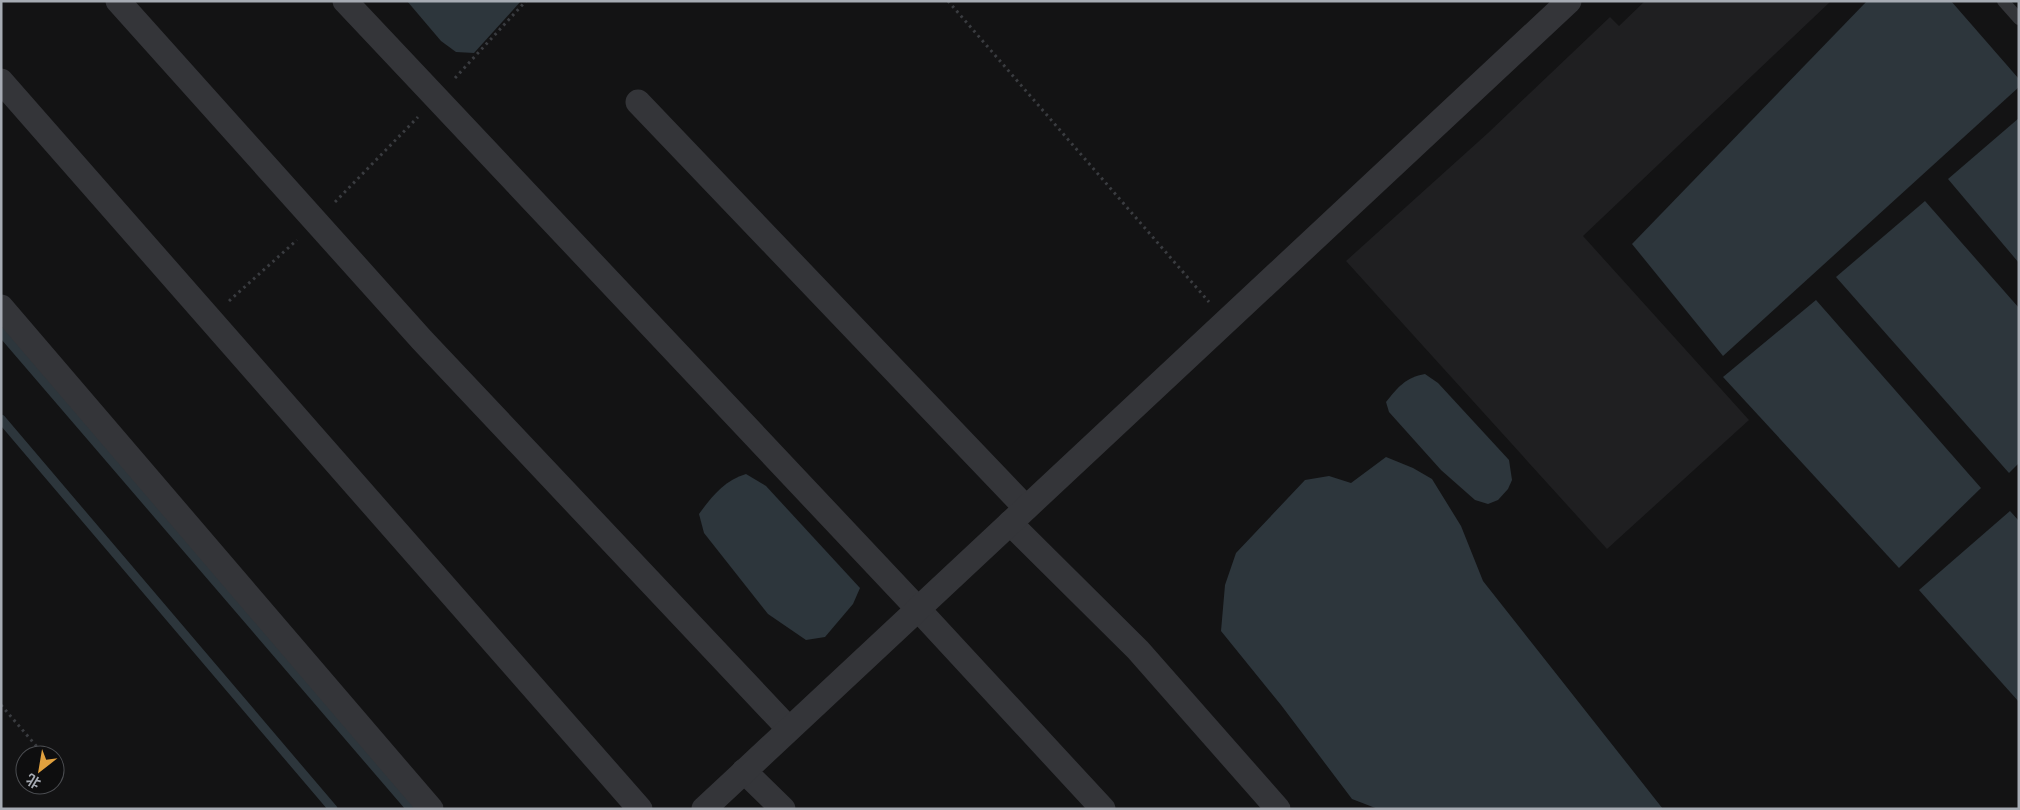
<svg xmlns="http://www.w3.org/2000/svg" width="2020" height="810" viewBox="0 0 2020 810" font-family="'IBM Plex Sans','Noto Sans SC',sans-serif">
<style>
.built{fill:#1f1f21}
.water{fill:#2d363c}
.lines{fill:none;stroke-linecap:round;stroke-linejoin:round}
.stream{stroke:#2d363c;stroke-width:9}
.path{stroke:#3a3c40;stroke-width:3;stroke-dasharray:2.5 4;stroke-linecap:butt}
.service{stroke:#343539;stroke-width:12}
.minor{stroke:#343539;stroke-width:25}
</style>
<rect width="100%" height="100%" fill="#131314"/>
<!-- built -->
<path class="built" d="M1645,1H1831L1583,236L1749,420L1607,549L1346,261L1488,133L1610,17L1619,26Z"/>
<!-- water -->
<g class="water">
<path d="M407,1H521L474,53L456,52L441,41Z"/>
<path d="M1867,1H1951L2019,79V87L1723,356L1632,244Z"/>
<path d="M2019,118V263L1948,179Z"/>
<path d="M1925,201L2019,308V463L2009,473L1836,277Z"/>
<path d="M1816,300L1981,488L1899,568L1723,377Z"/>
<path d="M1425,374L1438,383L1509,460L1512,480L1508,489L1498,500L1488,504L1475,500L1441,470L1389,412L1386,402C1397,388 1406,377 1425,374Z"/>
<path d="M1386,457L1413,468L1432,479L1461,526L1483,581L1663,809H1378L1352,799L1281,705L1221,631L1225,585L1236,553L1305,480L1329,476L1351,483Z"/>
<path d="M746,474L766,486L860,588L853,604L825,637L806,640L768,614L704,533L699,514C712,496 725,480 746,474Z"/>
<path d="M2010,511L2019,521V702L1919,590Z"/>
</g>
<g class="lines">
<!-- stream -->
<g class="stream">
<path d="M1,332L411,809"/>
<path d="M1,419L333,809"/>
</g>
<!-- path -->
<g class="path">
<path d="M948,1L1209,302"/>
<path d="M455,78L526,1"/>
<path d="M335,202L418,117"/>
<path d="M229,301L297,240"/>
<path d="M1,705L44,755"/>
</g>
<!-- service -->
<path class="service" d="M2003,1L2019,19"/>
<!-- minor -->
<g class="minor">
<path d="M118,1L422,340L789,729"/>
<path d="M345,1L918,609L1103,809"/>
<path d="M1,81L640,809"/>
<path d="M638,102L1026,508"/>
<path d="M1,307L431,809"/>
<path d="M1010,523L1138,650L1278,809"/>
<path d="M744,771L783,809"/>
<path d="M704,809L1569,1"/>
</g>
</g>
<!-- border -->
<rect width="2020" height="810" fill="none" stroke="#a6abb3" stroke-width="5"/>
<!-- north arrow -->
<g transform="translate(40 770) rotate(211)"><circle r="24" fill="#0e0e0f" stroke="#4b4d51"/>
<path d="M0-4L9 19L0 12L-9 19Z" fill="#e1a13e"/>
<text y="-8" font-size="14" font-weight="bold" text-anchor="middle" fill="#a6abb3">北</text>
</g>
</svg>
